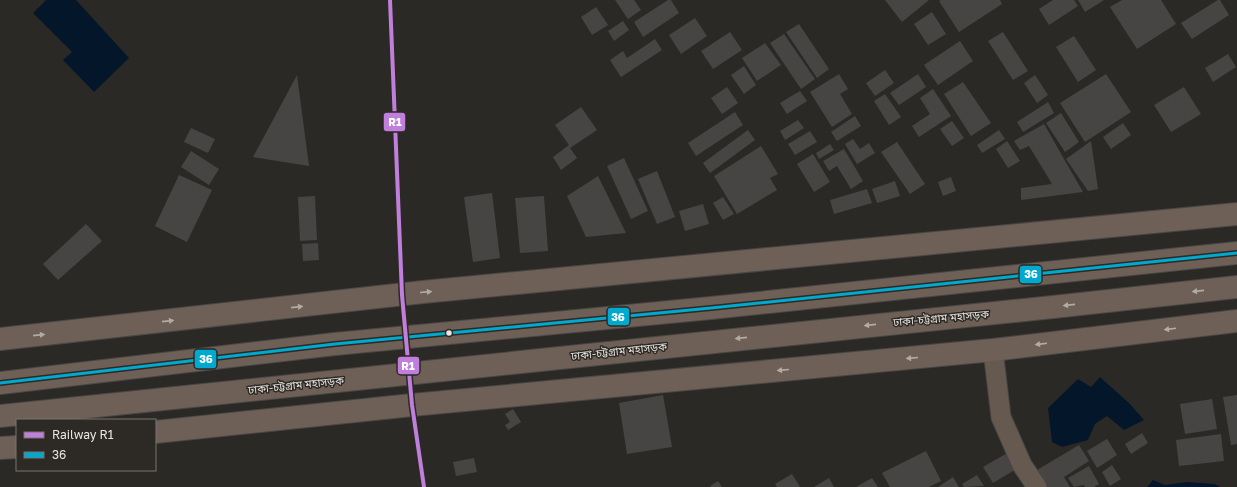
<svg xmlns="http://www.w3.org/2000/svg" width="1237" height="487" viewBox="0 0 1237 487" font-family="'Golos Text','Noto Sans Bengali',sans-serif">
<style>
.water{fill:#041629}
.building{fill:#474543}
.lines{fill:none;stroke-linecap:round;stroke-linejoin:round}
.minor-casing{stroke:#494745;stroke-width:21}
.trunk-casing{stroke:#494745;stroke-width:24}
.minor{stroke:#655950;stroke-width:19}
.trunk{stroke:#6e6056;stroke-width:22}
.bus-1-casing{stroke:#2d2924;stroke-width:6}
.bus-1{stroke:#00a9ce;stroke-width:3}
.rail-1-casing{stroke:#2d2924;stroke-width:7}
.rail-1{stroke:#c07fdc;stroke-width:4}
.oneway{fill:#b2aaa4}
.bus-dot{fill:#e9e6e3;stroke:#2d2924;stroke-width:1.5}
.labels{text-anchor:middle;stroke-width:3;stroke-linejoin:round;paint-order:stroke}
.street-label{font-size:11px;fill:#e9e6e3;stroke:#2d2924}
.line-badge{stroke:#2d2924;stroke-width:1.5}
.badge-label{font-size:11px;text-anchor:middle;font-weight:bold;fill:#fff}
</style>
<rect width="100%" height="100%" fill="#2b2926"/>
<!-- water -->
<g class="water">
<path d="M46,0H76L129,58L94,92L63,60L72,52L33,13Z"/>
<path d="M1100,377L1129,403L1144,420L1124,430L1107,416L1095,424L1088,440L1062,447L1052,442L1048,408L1078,379L1091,387Z"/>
<path d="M1153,480L1165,485L1187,482L1215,484L1220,487H1147Z"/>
</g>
<!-- building -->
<g class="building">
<path d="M615,0H634L641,10L628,19Z"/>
<path d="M668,0H671L679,13L643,37L634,22Z"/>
<path d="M885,0H929L902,22Z"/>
<path d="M941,0H1000L1002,4L959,32L939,1Z"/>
<path d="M1053,0H1074L1078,6L1049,25L1039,9Z"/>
<path d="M1078,0H1104L1085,12Z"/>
<path d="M1122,0H1161L1176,24L1137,49L1110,7Z"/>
<path d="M1218,0H1220L1229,15L1192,39L1181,23Z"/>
<path d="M596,7L608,25L592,35L581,17Z"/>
<path d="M932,12L946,34L928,45L914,24Z"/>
<path d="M695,18L707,36L681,54L669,35Z"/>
<path d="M623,21L629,30L614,41L608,31Z"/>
<path d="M799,24L829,69L817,78L786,32Z"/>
<path d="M730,32L742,50L713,69L701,51Z"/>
<path d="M1003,32L1028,71L1013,80L988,41Z"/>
<path d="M784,34L815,79L801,89L770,43Z"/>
<path d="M1074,36L1096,70L1078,82L1056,47Z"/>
<path d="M655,39L662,50L621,77L610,60L623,51L627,58Z"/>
<path d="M960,41L973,61L938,85L924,65Z"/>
<path d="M765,43L781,65L757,81L742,58Z"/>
<path d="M1228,54L1236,67L1213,82L1205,68Z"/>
<path d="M744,66L756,85L744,94L731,75Z"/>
<path d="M885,70L894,83L875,96L866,83Z"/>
<path d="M839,74L848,89L840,94L852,114L832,127L810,92Z"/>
<path d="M918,74L926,87L899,105L890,93Z"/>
<path d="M1106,74L1131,112L1085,142L1060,103Z"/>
<path d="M297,75L309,166L253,157Z"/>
<path d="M1035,75L1048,95L1037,103L1024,83Z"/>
<path d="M963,82L991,123L971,136L944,94Z"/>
<path d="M727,87L738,103L722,114L711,98Z"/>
<path d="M1184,87L1201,114L1171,132L1154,105Z"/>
<path d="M933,89L951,116L919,137L912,126L930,114L920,98Z"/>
<path d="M800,91L807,101L787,114L780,103Z"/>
<path d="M885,94L901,117L889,125L874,101Z"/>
<path d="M1048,102L1054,113L1023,132L1017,122Z"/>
<path d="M581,107L597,130L570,148L577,158L561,170L553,157L569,145L555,125Z"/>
<path d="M735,112L743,125L696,156L688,143Z"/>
<path d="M1061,113L1079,142L1065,152L1046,123Z"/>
<path d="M855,116L861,126L837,141L831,132Z"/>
<path d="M798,120L804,128L785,140L780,131Z"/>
<path d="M952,121L964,138L952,146L940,129Z"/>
<path d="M1123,123L1131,135L1111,149L1103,137Z"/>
<path d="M1044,124L1083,192L1021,200V188L1052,184L1029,146L1020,150L1014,141Z"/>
<path d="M191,128L215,139L208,153L184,142Z"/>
<path d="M748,130L755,140L710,173L703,163Z"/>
<path d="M999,130L1005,139L982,153L977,145Z"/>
<path d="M810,131L817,142L795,155L788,144Z"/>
<path d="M853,139L860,149L869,143L875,153L857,164L845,144Z"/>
<path d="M1007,141L1020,161L1008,168L996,149Z"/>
<path d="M1091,141L1098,189L1088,191L1066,159Z"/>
<path d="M897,142L925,184L910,194L881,152Z"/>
<path d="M830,144L834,150L819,159L816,153Z"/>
<path d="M761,146L778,174L770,178L777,190L737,214L714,176Z"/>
<path d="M844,149L863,181L851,189L837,166L829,171L823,161Z"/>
<path d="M191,151L219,169L209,185L181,167Z"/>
<path d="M813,154L830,182L814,192L797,164Z"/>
<path d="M624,158L648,211L631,219L607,166Z"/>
<path d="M657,171L675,217L657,224L638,179Z"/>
<path d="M179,175L212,190L187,242L155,226Z"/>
<path d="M598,176L626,233L586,237L567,196Z"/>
<path d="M951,177L956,191L943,196L938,182Z"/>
<path d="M895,181L900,196L877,203L872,189Z"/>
<path d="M867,189L872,203L834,214L830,200Z"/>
<path d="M492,193L500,258L473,262L464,197Z"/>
<path d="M315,196L317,240L300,241L298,197Z"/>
<path d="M544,196L548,251L520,253L515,198Z"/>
<path d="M723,197L734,214L723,220L713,203Z"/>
<path d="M703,204L709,224L685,231L679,211Z"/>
<path d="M86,224L102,241L58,280L43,264Z"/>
<path d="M318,243L319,260L303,261L302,244Z"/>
<path d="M663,395L672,447L627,454L619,403Z"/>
<path d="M1237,395V444L1231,445L1223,397Z"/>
<path d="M1212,399L1217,429L1185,434L1180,404Z"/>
<path d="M513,409L521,422L508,430L505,425L510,422L505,414Z"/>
<path d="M1142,433L1148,443L1131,454L1125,444Z"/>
<path d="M1221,434L1224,461L1179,466L1176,440Z"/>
<path d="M1107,439L1117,455L1097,468L1087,451Z"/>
<path d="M1079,445L1089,461L1064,477L1070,487H1047L1037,470Z"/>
<path d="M926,451L941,481L929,487H890L882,473Z"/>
<path d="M1009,452L1018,468L993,483L983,467Z"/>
<path d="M474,458L477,472L456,476L453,462Z"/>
<path d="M1112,465L1121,479L1110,486L1102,472Z"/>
<path d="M1089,466L1099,484L1094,487H1085L1084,485L1074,487L1068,478Z"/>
<path d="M792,474L800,487H777L775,484Z"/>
<path d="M977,475L984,486L964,487L962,484Z"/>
<path d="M953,477L959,487H938Z"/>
<path d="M829,478L834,487H814Z"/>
<path d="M872,478L878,487H856Z"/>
<path d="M718,481L722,487H711L710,486Z"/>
</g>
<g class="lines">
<defs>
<path id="minor" d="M993,350L1001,417L1022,465L1037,487"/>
<g id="trunk">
<path d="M0,339L423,292L1237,214"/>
<path d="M0,383L335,344L711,308L1237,253"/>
<path d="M0,416L1053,307L1237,287"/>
<path d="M155,432L412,405L993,350L1237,321"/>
<path d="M0,448L17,447"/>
</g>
</defs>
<!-- minor casing -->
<use href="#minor" class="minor-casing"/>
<!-- trunk casing -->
<use href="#trunk" class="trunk-casing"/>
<!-- minor -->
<use href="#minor" class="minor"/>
<!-- trunk -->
<use href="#trunk" class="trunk"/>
<defs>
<path id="bus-1" d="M0,383L335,344L711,308L1237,253"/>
</defs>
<!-- bus-1 casing -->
<use href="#bus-1" class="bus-1-casing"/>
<!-- bus-1 -->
<use href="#bus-1" class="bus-1"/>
<defs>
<path id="rail-1" d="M390,0L402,295L412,405L424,487"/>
</defs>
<!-- rail-1 casing -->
<use href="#rail-1" class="rail-1-casing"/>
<!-- rail-1 -->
<use href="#rail-1" class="rail-1"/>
</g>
<!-- one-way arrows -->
<defs><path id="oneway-solid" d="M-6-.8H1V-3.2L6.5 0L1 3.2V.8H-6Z"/></defs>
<g class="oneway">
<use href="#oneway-solid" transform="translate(1198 291) rotate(174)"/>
<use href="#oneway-solid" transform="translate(426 292) rotate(-5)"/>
<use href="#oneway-solid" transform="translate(1069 305) rotate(174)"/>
<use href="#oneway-solid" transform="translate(297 307) rotate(-6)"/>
<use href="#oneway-solid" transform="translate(168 321) rotate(-6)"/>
<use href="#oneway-solid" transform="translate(870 325) rotate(174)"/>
<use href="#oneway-solid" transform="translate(1170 329) rotate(173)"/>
<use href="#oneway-solid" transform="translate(39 335) rotate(-6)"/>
<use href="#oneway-solid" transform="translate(741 338) rotate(174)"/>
<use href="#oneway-solid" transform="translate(1041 344) rotate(173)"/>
<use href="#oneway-solid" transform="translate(912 358) rotate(175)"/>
<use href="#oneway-solid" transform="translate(783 370) rotate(175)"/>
</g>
<!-- markers -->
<circle class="bus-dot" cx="449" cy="333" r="3.5"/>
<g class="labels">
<!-- street labels -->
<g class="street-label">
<text transform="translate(941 318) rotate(-5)" y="4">ঢাকা-চট্টগ্রাম মহাসড়ক</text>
<text transform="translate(619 351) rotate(-6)" y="4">ঢাকা-চট্টগ্রাম মহাসড়ক</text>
<text transform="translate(296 385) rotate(-6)" y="4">ঢাকা-চট্টগ্রাম মহাসড়ক</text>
</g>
</g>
<g class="line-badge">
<rect x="383" y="112" width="23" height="20" rx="4" fill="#c07fdc"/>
<rect x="1019" y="265" width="23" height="19" rx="4" fill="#00a9ce"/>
<rect x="607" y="307" width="23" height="19" rx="4" fill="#00a9ce"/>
<rect x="194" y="349" width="23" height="20" rx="4" fill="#00a9ce"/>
<rect x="397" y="356" width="23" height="19" rx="4" fill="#c07fdc"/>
</g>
<g class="badge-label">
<text x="395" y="126">R1</text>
<text x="1031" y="278">36</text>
<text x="618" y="321">36</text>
<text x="206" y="363">36</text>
<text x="408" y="370">R1</text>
</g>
<!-- legend -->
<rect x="16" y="419" width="140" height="52" fill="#2d2924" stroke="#787570"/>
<rect x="24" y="432" width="20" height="6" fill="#c07fdc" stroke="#787570"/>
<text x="52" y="439" font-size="12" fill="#e9e6e3">Railway R1</text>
<rect x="24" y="452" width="20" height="6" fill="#00a9ce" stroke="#787570"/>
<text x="52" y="459" font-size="12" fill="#e9e6e3">36</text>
</svg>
